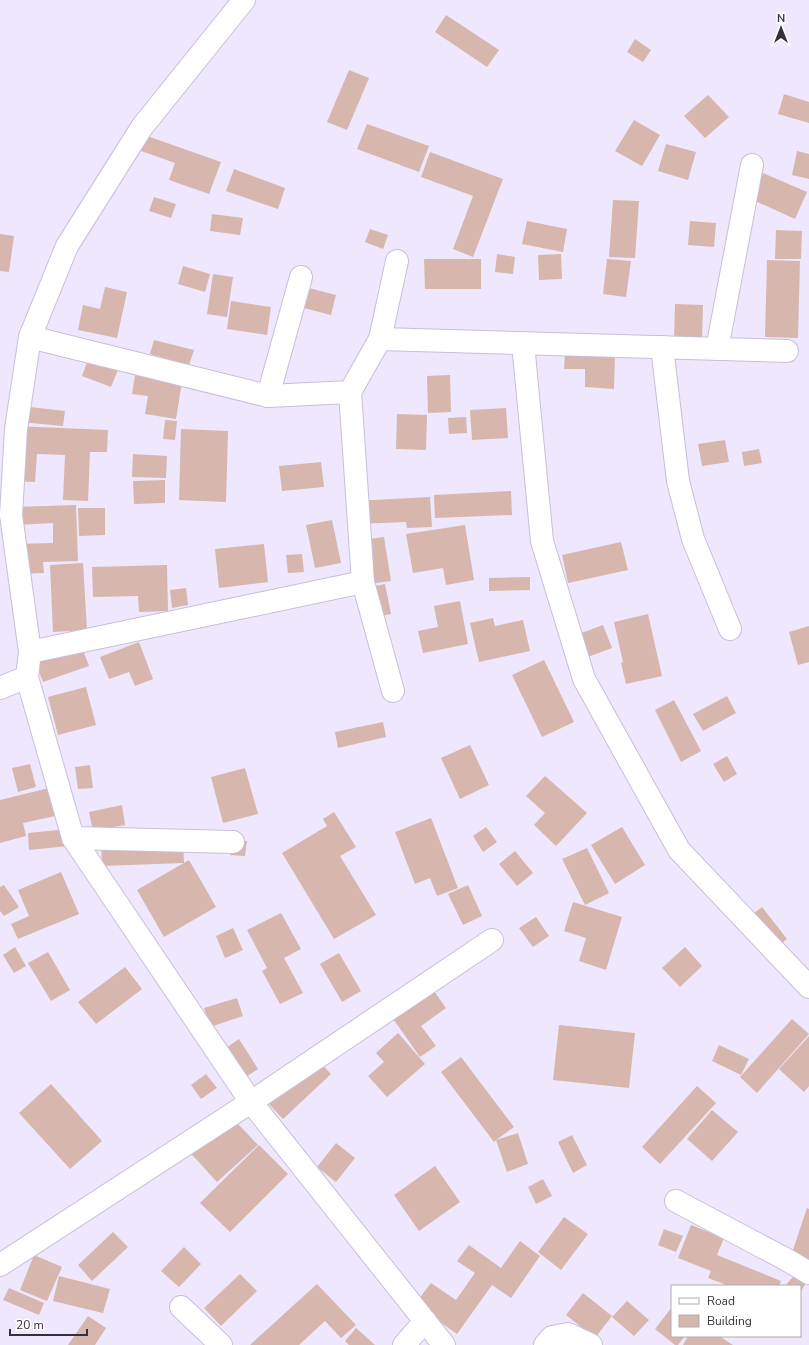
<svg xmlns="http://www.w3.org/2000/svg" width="809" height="1345" viewBox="0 0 809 1345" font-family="'Nunito Sans',sans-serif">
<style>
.building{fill:#d7b6ad}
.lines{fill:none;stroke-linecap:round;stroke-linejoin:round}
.street-casing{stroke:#c8beda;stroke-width:24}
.street{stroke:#fff;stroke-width:22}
</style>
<rect width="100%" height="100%" fill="#efe7fe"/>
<!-- building -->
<g class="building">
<path d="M446,15L499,50L487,67L435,32Z"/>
<path d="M635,39L651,50L643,62L627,52Z"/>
<path d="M349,70L369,78L347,130L327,122Z"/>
<path d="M784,94L809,102V123L778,114Z"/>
<path d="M708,95L729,117L705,138L684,116Z"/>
<path d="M634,120L660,135L642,166L615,151Z"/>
<path d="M367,124L429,146L419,172L357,149Z"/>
<path d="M133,131L221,162L209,194L169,180L175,163L127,146Z"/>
<path d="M666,144L696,152L688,180L658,171Z"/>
<path d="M797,151L809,154V179L792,175Z"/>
<path d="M430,152L503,179L473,257L453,249L473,196L421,177Z"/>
<path d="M234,169L285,188L278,209L226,191Z"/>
<path d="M763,173L807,192L795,219L751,199Z"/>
<path d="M154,197L176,204L171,218L149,211Z"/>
<path d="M613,200L639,201L635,258L609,257Z"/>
<path d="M212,214L243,218L240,235L210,231Z"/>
<path d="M527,221L567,229L563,252L522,244Z"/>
<path d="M690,221L716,223L714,247L688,245Z"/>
<path d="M370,229L388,235L383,249L365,242Z"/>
<path d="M776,230L802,231L801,259H775Z"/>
<path d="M0,234L14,236L9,272L0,271Z"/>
<path d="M497,254L515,257L513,274L495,272Z"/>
<path d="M561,254L562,279L539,280L538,255Z"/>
<path d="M424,259H481V289H425Z"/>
<path d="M607,259L631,261L626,297L603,294Z"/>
<path d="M767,260L800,261L798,338L765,337Z"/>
<path d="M183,266L210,274L205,292L178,284Z"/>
<path d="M213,274L233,277L227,317L207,314Z"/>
<path d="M301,286L336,295L331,315L296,306Z"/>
<path d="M105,287L127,292L117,338L78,330L83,305L100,309Z"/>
<path d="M231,301L271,307L267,335L227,329Z"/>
<path d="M675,304L703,305L702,341L674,340Z"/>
<path d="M154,340L194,350L189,365L150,354Z"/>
<path d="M565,352L615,353L614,389L585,387V369H564Z"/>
<path d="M90,354L120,365L111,387L82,376Z"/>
<path d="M135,375L182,382L176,419L145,414L148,396L132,394Z"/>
<path d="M450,375L451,412L428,413L427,376Z"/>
<path d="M21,406L65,411L63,426L20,422Z"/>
<path d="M506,408L508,438L472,440L470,410Z"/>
<path d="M397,414L427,415L426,450L396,449Z"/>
<path d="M466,417L467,433L449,434L448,418Z"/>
<path d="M165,420L177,421L175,440L163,439Z"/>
<path d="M15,426L108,430L107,452H90L88,501L63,500L65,455L37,454L35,482L13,481Z"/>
<path d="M181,429L228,431L226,502L179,500Z"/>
<path d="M725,440L729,462L702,466L698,444Z"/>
<path d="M759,449L762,463L744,466L742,452Z"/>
<path d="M133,454L167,456L166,478L132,477Z"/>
<path d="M321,462L324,487L282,491L279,466Z"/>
<path d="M165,480V503L134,504L133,481Z"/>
<path d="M511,491L512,515L435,518L434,495Z"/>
<path d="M430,497L432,527L407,528L406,522L356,524L355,501Z"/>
<path d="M76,505L78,561L43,562L44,573L17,574L16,544L53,543V523L15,525L14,507Z"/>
<path d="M78,508H105V535L79,536Z"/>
<path d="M332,520L341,563L315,568L306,525Z"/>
<path d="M465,525L474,580L446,585L443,568L413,573L406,534Z"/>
<path d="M384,537L391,581L368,584L362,540Z"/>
<path d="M621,542L628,570L568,583L562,555Z"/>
<path d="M264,544L268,582L219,588L215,549Z"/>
<path d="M302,554L304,572L288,573L286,555Z"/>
<path d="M83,563L87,630L53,632L50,565Z"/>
<path d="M167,565L168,611L139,612L138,596L93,597L92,567Z"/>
<path d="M530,577V590L489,591V578Z"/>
<path d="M385,584L391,614L376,617L370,587Z"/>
<path d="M186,588L188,605L172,608L170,590Z"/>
<path d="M460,601L468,644L423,653L418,631L438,627L434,606Z"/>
<path d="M648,614L662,676L626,684L621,663L623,662L614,622Z"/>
<path d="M493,618L495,626L523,620L530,651L479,662L470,623Z"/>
<path d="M603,625L612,648L577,661L568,638Z"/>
<path d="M809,626V662L798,665L789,632Z"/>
<path d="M139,642L153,679L135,686L129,672L109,679L100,657Z"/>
<path d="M81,645L89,666L43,682L35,661Z"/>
<path d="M544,660L574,722L542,737L512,675Z"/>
<path d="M86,687L96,725L58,735L48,697Z"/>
<path d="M727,696L736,713L703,731L693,714Z"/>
<path d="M674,700L701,751L681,762L655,710Z"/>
<path d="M383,722L386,737L338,748L335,732Z"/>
<path d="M470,745L489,785L460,799L441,758Z"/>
<path d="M727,756L737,774L724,782L713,764Z"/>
<path d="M30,764L36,787L18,792L12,768Z"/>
<path d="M90,765L93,788L78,789L75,767Z"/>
<path d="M245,768L258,814L223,823L211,777Z"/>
<path d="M545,776L587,813L556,846L534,825L545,813L526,796Z"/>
<path d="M49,788L55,816L23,823L26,836L0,843V800Z"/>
<path d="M122,805L125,825L93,831L89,812Z"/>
<path d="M334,812L356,847L340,856L376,915L334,939L282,853L327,826L323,819Z"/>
<path d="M431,818L458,888L437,896L430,878L415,884L395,832Z"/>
<path d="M486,827L497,842L483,852L473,836Z"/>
<path d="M622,827L645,865L615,884L591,845Z"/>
<path d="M68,829L69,846L29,850L28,833Z"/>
<path d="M183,839L184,863L102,866L101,842Z"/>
<path d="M231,839L247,841L245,856L230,855Z"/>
<path d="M587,848L609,893L585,905L562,859Z"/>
<path d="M515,851L533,873L517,886L499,864Z"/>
<path d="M189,860L216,907L164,937L137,890Z"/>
<path d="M61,872L79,914L18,939L11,924L29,916L18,890Z"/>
<path d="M4,885L19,907L4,916L0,911V887Z"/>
<path d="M468,885L482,916L463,925L448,894Z"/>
<path d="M573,902L622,917L606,970L579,961L586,938L564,931Z"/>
<path d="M762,907L787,939L774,949L748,918Z"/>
<path d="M281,913L301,949L284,958L303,993L280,1004L262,971L267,968L247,930Z"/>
<path d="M536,917L549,936L533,947L519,928Z"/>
<path d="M233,928L243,950L225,958L216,936Z"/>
<path d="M15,947L26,966L14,973L3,955Z"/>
<path d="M685,947L702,966L680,987L662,968Z"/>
<path d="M48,952L70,990L51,1001L28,963Z"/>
<path d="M339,953L361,991L342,1002L320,964Z"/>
<path d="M125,967L142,989L96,1024L78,1002Z"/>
<path d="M429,984L446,1008L421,1026L436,1046L420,1057L389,1013Z"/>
<path d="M237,998L243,1016L210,1027L204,1008Z"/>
<path d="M792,1019L809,1034L757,1093L740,1077Z"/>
<path d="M559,1025L635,1033L629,1088L553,1080Z"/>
<path d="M398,1033L425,1064L387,1097L368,1076L384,1062L376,1053Z"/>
<path d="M809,1036V1086L804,1092L779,1069Z"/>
<path d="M239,1039L258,1069L243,1079L223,1050Z"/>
<path d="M719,1045L749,1059L741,1075L712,1061Z"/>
<path d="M461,1057L514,1127L496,1140L518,1133L528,1164L507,1172L496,1140L494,1142L441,1072Z"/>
<path d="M317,1059L331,1074L283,1119L269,1104Z"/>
<path d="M206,1074L217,1088L201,1099L191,1085Z"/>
<path d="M51,1084L102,1141L70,1169L19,1113Z"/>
<path d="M697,1086L716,1103L660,1164L642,1147Z"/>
<path d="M225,1110L258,1145L217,1182L185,1147Z"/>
<path d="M712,1110L738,1132L712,1161L687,1139Z"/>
<path d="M572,1135L587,1165L573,1173L558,1142Z"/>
<path d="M336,1143L355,1158L336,1182L317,1167Z"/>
<path d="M259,1145L288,1174L230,1232L200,1203Z"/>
<path d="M435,1166L460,1202L419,1231L394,1195Z"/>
<path d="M543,1179L552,1196L536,1204L528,1187Z"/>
<path d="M807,1208L809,1209V1258L808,1261L791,1256Z"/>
<path d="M564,1217L588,1234L561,1270L538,1252Z"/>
<path d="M691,1225L724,1238L717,1255L781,1281L779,1286H729L708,1278L711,1271L678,1258Z"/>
<path d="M664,1229L683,1236L676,1252L658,1245Z"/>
<path d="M113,1232L128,1247L92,1281L78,1265Z"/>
<path d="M520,1241L540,1256L511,1298L492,1285L457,1334L415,1304L431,1283L456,1300L475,1273L457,1261L469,1245L501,1268Z"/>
<path d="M184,1247L201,1264L179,1287L161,1271Z"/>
<path d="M34,1255L62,1267L47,1301L20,1290Z"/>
<path d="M797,1272L808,1281L800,1292V1286H785Z"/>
<path d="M240,1274L257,1291L221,1326L204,1308Z"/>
<path d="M59,1276L110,1289L103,1313L53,1301Z"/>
<path d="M317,1284L356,1325L341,1338L325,1321L299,1345H250Z"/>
<path d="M9,1288L44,1303L39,1315L3,1300Z"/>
<path d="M583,1293L612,1316L595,1338L566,1315Z"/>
<path d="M627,1301L649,1320L634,1336L612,1317Z"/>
<path d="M672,1307V1336H685L678,1345H675L655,1329Z"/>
<path d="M88,1316L106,1328L95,1345H68Z"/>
<path d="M356,1328L375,1345H349L345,1341Z"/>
<path d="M688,1336H719L733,1345H683Z"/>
</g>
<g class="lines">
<defs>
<g id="street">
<path d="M244,0L142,127L67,246L30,337L16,429L11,515L30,652L27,677L73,838L251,1102L444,1345"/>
<path d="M30,337L268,396L350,392L380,339L787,351"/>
<path d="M380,339L397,261"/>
<path d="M523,344L542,541L584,679L679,850L809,987"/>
<path d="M662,347L678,481L693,539L730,629"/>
<path d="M717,349L752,165"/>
<path d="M350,392L363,582L393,691"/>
<path d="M268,396L301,277"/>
<path d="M30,652L363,582"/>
<path d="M0,688L27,677"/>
<path d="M73,838L233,842"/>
<path d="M676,1201L789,1261L809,1273"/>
<path d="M0,1265L251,1102L492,940"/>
<path d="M181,1307L221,1345"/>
<path d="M404,1345L425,1321"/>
<path d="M545,1345L552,1337L568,1334L591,1345"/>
</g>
</defs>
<!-- street casing -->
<use href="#street" class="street-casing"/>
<!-- street -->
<use href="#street" class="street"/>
</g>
<!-- legend -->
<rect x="671" y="1285" width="130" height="52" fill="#ffffff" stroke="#aeacb1"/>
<rect x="679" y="1298" width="20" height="6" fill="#ffffff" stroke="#aeacb1"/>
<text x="707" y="1305" font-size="12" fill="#34303b">Road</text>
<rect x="679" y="1315" width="20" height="12" fill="#d7b6ad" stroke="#aeacb1"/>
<text x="707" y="1325" font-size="12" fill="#34303b">Building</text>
<!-- north arrow -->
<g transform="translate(781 28)" stroke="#ffffff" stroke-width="3" paint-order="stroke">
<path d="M0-3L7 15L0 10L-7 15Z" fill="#34303b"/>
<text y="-6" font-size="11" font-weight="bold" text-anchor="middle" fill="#34303b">N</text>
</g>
<!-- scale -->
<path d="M10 1329v6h77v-6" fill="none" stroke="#34303b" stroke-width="2"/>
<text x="16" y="1329" font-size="12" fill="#34303b" stroke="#ffffff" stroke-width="3" paint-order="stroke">20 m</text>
</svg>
